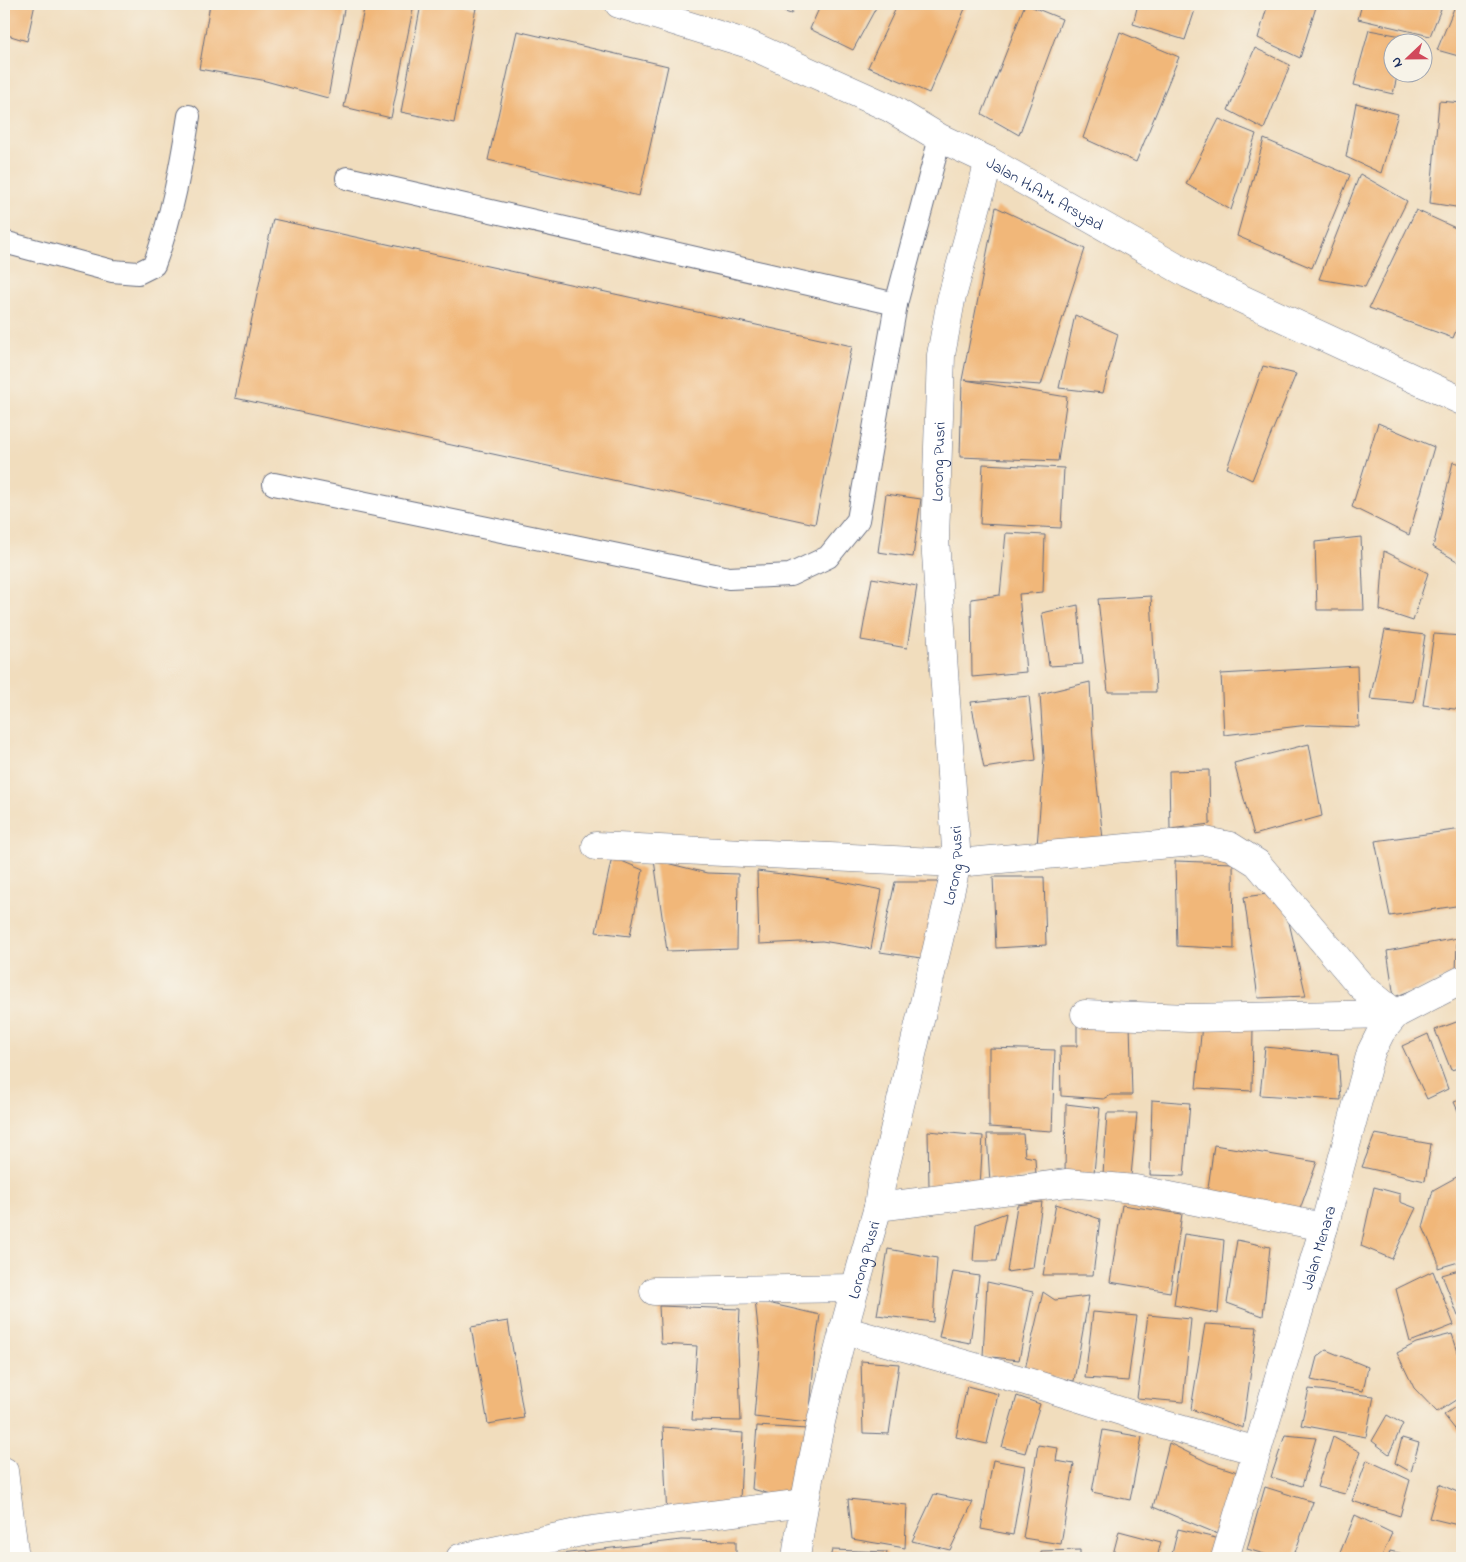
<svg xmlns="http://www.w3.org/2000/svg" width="1466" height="1562" viewBox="0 0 1466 1562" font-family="'Indie Flower',sans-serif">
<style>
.building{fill:#f1b779}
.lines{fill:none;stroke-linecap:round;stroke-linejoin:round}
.service-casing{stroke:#666c7f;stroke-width:24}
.minor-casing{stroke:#666c7f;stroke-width:29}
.trunk-casing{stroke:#666c7f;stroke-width:29}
.service{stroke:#fff;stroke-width:22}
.minor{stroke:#fff;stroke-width:28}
.trunk{stroke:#fff;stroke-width:28}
.labels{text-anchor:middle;stroke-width:4;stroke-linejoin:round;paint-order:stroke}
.street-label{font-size:16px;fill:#1b2f5e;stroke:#f7f3e8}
</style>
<rect width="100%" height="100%" fill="#f7f3e8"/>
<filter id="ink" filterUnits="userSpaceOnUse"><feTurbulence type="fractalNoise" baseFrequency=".02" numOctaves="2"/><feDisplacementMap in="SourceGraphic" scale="10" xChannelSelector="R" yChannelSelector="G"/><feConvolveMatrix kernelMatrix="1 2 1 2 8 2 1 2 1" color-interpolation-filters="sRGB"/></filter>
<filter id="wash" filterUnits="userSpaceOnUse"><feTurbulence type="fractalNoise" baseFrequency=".0096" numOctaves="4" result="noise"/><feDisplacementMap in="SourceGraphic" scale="20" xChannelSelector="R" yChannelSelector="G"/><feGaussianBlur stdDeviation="1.12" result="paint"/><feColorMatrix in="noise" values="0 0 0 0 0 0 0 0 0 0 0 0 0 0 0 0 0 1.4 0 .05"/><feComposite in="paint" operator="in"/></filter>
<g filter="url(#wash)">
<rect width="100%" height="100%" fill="#f1ddbd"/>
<g id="blocks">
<!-- building -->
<g class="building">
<path d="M4,4H35L27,41L4,34Z"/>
<path d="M210,4H345L328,98L262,80L199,69Z"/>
<path d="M365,4H414L391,118L344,107Z"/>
<path d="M421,4H454L476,8L454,123L401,112Z"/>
<path d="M761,4H796L791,14Z"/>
<path d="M821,4H878L853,50L810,29Z"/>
<path d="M898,4H967L929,93L868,67Z"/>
<path d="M1025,4L1062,19L1019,135L982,114Z"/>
<path d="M1138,4H1197L1185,40L1133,24Z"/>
<path d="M1268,4H1317L1300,58L1258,38Z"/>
<path d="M1362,4H1443L1430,36L1358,19Z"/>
<path d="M1455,6L1462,7V57L1437,50Z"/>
<path d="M1369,30L1407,37L1405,42H1394V72H1398L1393,94L1354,85Z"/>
<path d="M517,31L668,66L639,196L488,160Z"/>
<path d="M1120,32L1179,57L1136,162L1083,138Z"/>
<path d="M1255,48L1290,65L1264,129L1228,110Z"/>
<path d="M1439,101L1462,103V208L1430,203Z"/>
<path d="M1356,103L1398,114L1381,173L1346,157Z"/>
<path d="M1219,119L1256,134L1231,210L1186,184Z"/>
<path d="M1264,139L1350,175L1312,268L1237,236Z"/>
<path d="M1360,174L1407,201L1365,287L1319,279Z"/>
<path d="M996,207L1085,249L1041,385L965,380L1067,397L1058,461L960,457L962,380Z"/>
<path d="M1416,210L1462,231V316L1453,338L1369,308Z"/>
<path d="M273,219L852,346L815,524L235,398Z"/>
<path d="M1075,315L1118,334L1103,393L1059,388Z"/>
<path d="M1263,366L1296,374L1252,480L1227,468Z"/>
<path d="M1378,423L1434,447L1409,535L1352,507Z"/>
<path d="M1453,462L1462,464V564L1433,547Z"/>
<path d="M983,464L1064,468L1061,528L980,524Z"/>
<path d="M886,494L921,499L913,557L878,552Z"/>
<path d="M1006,533L1045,535L1043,592L1019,594L1026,672L972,677L971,599L1000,595Z"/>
<path d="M1361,537L1364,610H1317L1315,542Z"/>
<path d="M1384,551L1428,573L1413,621L1380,610Z"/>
<path d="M872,578L917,586L907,648L861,640Z"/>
<path d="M1151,596L1156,692H1108L1098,599Z"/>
<path d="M1078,605L1083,664L1049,666L1042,613Z"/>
<path d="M1385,630L1425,635L1414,703L1370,699Z"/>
<path d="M1434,634L1462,636V710L1423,705Z"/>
<path d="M1357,666L1359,727L1308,725L1224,735L1221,674Z"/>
<path d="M1090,682L1094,757L1103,839L1037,846L1044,758L1040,694Z"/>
<path d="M1029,696L1036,760L984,768L971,702Z"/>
<path d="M1309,744L1322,816L1254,835L1234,763Z"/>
<path d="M1209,770L1210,824L1170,829L1169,771Z"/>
<path d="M1462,829V905L1390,916L1375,841Z"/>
<path d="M612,857L643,870L630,936L596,932Z"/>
<path d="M654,860L707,873L738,874L737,949L667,951Z"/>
<path d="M1175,861L1233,863L1234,949L1177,946Z"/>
<path d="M757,871L832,880L882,890L871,949L822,941L759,944Z"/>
<path d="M993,877H1044L1046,945L996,948Z"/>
<path d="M895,882H938L928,959L880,952Z"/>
<path d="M1282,892L1306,996L1258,998L1244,897Z"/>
<path d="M1457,938L1456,974L1394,997L1387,951Z"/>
<path d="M1459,1021L1462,1032V1067L1451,1070L1435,1030Z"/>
<path d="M1077,1022L1130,1024L1132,1095H1111L1104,1099L1061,1096L1060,1046H1077Z"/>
<path d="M1202,1024L1253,1028L1252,1091L1196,1088Z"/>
<path d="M1428,1034L1448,1089L1427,1099L1402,1046Z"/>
<path d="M1265,1047L1338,1054L1341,1100L1260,1095Z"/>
<path d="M989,1048L1055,1050L1052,1131L989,1127Z"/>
<path d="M1462,1099V1120L1454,1102Z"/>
<path d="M1152,1100L1190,1103L1184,1176L1150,1175Z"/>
<path d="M1066,1104L1100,1108L1094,1173L1065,1174Z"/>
<path d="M1107,1113H1137L1131,1176L1103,1174Z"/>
<path d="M928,1131L983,1136L980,1186L929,1187Z"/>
<path d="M987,1134H1023L1025,1156L1035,1158L1036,1175L990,1183Z"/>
<path d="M1375,1134L1431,1144L1425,1181L1362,1167Z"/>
<path d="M1214,1145L1317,1162L1300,1209L1207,1195Z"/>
<path d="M1462,1174V1261L1438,1268V1261L1423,1227L1433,1190Z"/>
<path d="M1374,1187L1400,1194V1202L1416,1208L1392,1259L1361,1246Z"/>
<path d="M1042,1202L1033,1268L1007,1272L1017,1205Z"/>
<path d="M1056,1204L1100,1219L1093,1275H1043Z"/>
<path d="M1122,1205L1182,1214L1170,1292L1110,1282Z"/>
<path d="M1006,1213L997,1261H973L976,1224Z"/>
<path d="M1184,1234L1224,1240L1218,1314L1174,1305Z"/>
<path d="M1237,1240L1270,1247L1263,1316L1227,1303Z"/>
<path d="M888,1249L937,1258L933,1322L877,1315Z"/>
<path d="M1462,1269V1315L1458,1316L1442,1275Z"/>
<path d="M1433,1271L1454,1325L1410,1342L1396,1289Z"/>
<path d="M953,1272L979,1276L970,1343L939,1337Z"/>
<path d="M987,1282L1033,1292L1019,1360L983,1356Z"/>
<path d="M1043,1292L1055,1300L1089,1296L1074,1381L1039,1375L1025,1369Z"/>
<path d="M755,1300L820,1315L815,1349L809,1423L754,1417L760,1346Z"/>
<path d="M659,1306L740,1309L738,1348L741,1421L692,1420L697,1346L661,1344Z"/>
<path d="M1093,1312L1137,1316L1128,1381L1085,1378Z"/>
<path d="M1148,1315L1191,1319L1183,1402L1137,1398Z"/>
<path d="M508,1321L524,1418L488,1424L471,1327Z"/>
<path d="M1205,1324L1257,1327L1243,1428L1191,1409Z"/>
<path d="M1452,1334L1462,1364V1396L1437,1412L1414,1388L1397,1353L1416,1343Z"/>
<path d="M1326,1350L1368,1367L1363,1391L1311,1380L1317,1357Z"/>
<path d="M861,1361L899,1364L889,1434L863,1433Z"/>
<path d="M967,1386L998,1394L987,1444L956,1437Z"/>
<path d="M1309,1389L1374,1396L1366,1437L1301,1425Z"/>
<path d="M1017,1396L1040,1404L1025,1453L1002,1447Z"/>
<path d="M1462,1402V1438L1444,1415Z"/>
<path d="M1387,1415L1403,1424L1389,1454L1372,1441Z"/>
<path d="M757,1426L807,1429L804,1503L752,1489Z"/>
<path d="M663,1427L743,1433L740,1500L667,1520Z"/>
<path d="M1103,1430L1142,1437L1130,1500L1092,1492Z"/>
<path d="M1285,1435L1316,1438L1302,1486L1271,1477Z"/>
<path d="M1333,1437L1360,1452L1345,1494L1317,1487Z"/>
<path d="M1402,1438L1419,1443L1411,1472L1395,1463Z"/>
<path d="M1169,1443L1209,1463L1250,1476L1230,1539L1153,1507Z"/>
<path d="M1038,1445L1058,1448L1056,1461L1074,1464L1061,1544L1023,1538Z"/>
<path d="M993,1460L1025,1466L1013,1535L981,1529Z"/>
<path d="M1367,1460L1410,1480L1400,1516L1352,1501Z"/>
<path d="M1439,1484L1462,1494V1526L1429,1518Z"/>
<path d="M1265,1487L1313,1502L1293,1558H1278L1247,1549Z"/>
<path d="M934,1494L973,1502L950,1550L912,1541Z"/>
<path d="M848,1499L907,1505L905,1548L852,1539Z"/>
<path d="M1355,1515L1392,1533L1381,1558H1338Z"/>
<path d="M1178,1529L1220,1539L1215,1558H1171Z"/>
<path d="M1119,1531L1161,1542L1157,1558H1112Z"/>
<path d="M681,1540L736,1541V1558H546L552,1555Z"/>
<path d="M832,1550L887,1552L886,1558H830Z"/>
<path d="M1080,1550V1558H1041V1551Z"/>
<path d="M1390,1551L1417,1557V1558H1388Z"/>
</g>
</g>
</g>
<g filter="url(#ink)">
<use href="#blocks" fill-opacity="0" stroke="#666c7f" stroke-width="1"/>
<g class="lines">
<defs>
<g id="service">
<path d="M347,178L896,304"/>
<path d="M4,242L112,271L138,273L154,265C172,217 181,166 189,116"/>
<path d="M274,484L729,578L790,575L828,557L858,520L896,304L940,138"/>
</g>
<g id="minor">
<path d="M596,846L957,863L1205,841L1230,846L1257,863L1361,986L1396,1014"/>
<path d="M1085,1014L1189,1018L1396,1014"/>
<path d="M878,1207L1067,1183L1135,1189L1324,1227"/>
<path d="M654,1291L855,1288"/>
<path d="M843,1330L1025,1381L1162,1424L1257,1451"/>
<path d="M4,1471L15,1558"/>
<path d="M460,1558L586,1531L804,1503"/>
<path id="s1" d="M796,1558C812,1439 845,1322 878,1207L881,1186L957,863L935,539L941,355L951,300L989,161"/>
<path id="s2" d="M1225,1558L1324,1227L1371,1052L1381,1032L1396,1014L1462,980"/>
</g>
<g id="trunk">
<path id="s3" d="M619,4L748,44L890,108L940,138L989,161L1188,274L1462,401"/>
</g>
</defs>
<!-- service casing -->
<use href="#service" class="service-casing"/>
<!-- minor casing -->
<use href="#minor" class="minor-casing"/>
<!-- trunk casing -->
<use href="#trunk" class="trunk-casing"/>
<!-- service -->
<use href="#service" class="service"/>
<!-- minor -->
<use href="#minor" class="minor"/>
<!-- trunk -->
<use href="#trunk" class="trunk"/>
</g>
</g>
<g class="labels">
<!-- street labels -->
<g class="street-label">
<text dy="6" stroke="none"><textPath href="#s3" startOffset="468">Jalan H.A.M. Arsyad</textPath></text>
<text dy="6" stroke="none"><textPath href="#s1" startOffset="1116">Lorong Pusri</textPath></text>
<text dy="6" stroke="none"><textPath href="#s1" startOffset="711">Lorong Pusri</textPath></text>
<text dy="6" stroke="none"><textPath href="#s2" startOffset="324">Jalan Menara</textPath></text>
<text dy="6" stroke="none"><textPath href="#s1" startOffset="306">Lorong Pusri</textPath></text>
</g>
</g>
<!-- margin -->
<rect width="1466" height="1562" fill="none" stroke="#f7f3e8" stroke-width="20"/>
<!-- north arrow -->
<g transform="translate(1408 58) rotate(248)"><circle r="24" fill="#f7f3e8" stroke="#9fa5b1"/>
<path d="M0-4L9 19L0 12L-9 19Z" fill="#d1495b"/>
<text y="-8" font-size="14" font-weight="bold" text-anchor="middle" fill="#1b2f5e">N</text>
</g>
</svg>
